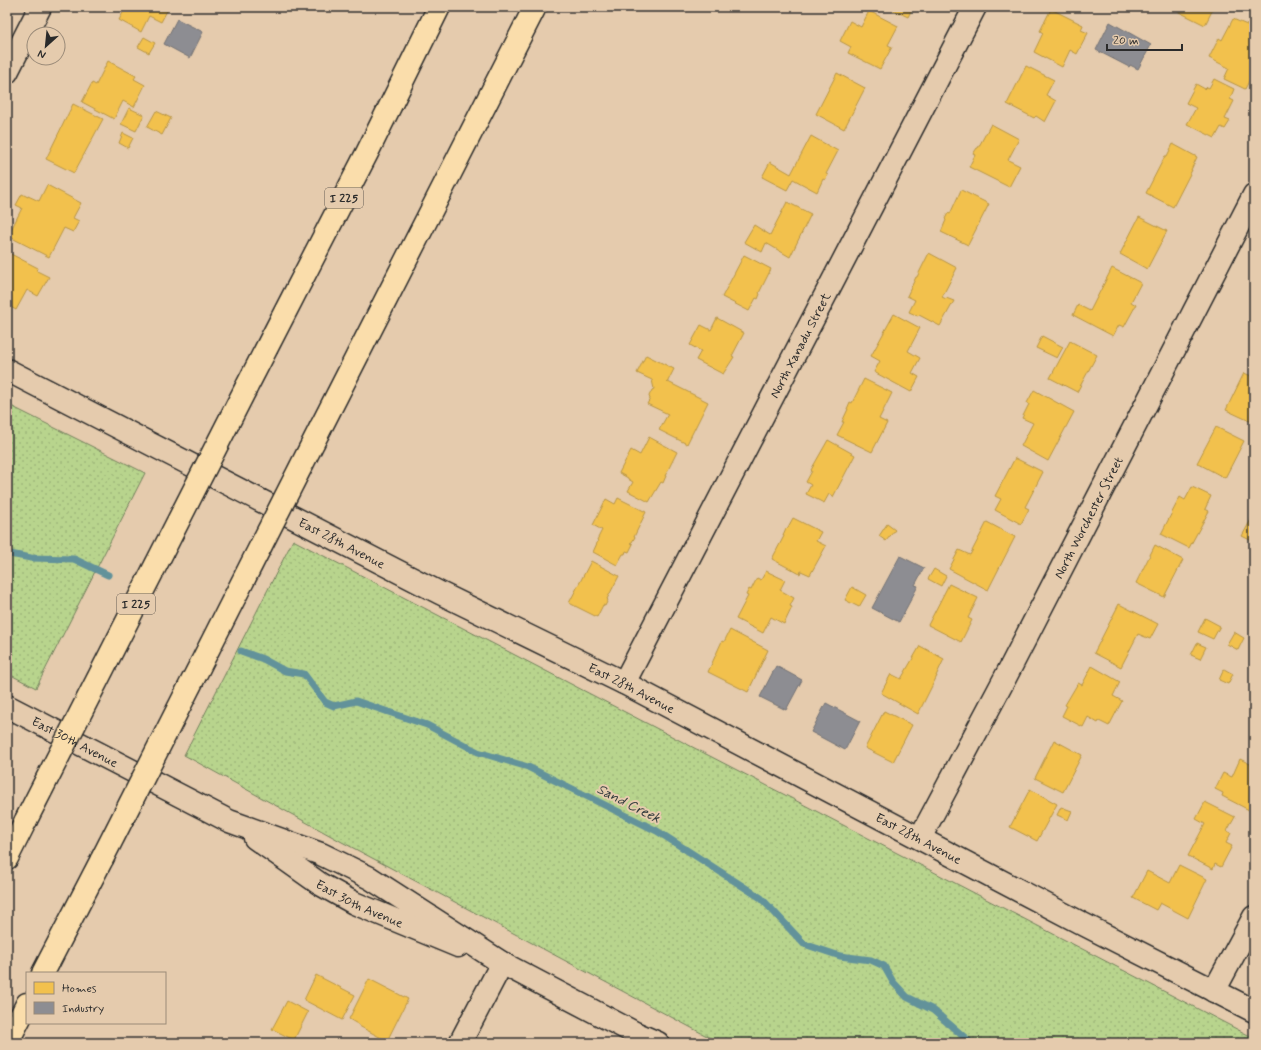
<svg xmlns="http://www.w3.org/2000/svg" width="1261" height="1050" viewBox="0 0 1261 1050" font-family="Mynerve,sans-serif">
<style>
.green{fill:url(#green-dots);stroke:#72805c}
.homes{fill:#f2c14e;stroke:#b69444}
.industry{fill:#8d8d92;stroke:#707073}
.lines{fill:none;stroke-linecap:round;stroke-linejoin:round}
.stream{stroke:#62929a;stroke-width:7}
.minor-casing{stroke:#2b2b2b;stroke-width:25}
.tertiary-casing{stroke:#2b2b2b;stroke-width:25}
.motorway-casing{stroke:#2b2b2b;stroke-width:25}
.minor{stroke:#e5cbad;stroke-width:22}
.tertiary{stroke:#e5cbad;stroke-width:22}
.motorway{stroke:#faddab;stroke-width:22}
.motorway-bridge-casing{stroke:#2b2b2b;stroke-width:25;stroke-linecap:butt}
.motorway-bridge{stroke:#faddab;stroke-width:22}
.labels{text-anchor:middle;stroke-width:4;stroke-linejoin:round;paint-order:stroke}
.shield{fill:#e5cbad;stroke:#635b52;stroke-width:1}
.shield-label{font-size:12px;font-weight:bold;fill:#2b2b2b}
.street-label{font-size:13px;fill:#2b2b2b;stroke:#e5cbad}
.water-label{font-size:14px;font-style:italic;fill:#343c3e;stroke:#e5cbad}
</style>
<defs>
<pattern id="green-dots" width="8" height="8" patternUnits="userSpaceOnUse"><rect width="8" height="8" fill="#b8d48d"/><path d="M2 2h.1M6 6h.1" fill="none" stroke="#9eb67a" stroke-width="1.8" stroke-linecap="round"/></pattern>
</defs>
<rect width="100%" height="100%" fill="#e5cbad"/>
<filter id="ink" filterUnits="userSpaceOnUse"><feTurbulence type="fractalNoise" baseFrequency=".025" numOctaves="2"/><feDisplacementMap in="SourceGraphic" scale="8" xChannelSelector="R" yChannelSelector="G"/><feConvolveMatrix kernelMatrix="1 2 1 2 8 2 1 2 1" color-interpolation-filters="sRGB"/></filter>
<g filter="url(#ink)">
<!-- green -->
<g class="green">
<path d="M7,404L145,473L36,688L7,673Z"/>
<path d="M293,540L1254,1038V1043H720L342,842L184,755Z"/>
</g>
<!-- homes -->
<g class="homes">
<path d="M126,7H169L161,22L149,16L141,32L119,20Z"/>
<path d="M887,7H913L908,17Z"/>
<path d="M1179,7H1214L1205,25L1177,11Z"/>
<path d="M1051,9L1083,25L1081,30L1088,33L1077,54L1070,50L1062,67L1034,52L1043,33L1040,31Z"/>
<path d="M869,11L898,26L888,45L892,47L880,69L848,53L851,47L840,41L850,21L861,27Z"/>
<path d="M1233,19L1254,28V76L1252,80L1250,79L1245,89L1224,79L1229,68L1209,58L1219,38L1222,40Z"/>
<path d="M144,37L155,43L149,53L138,47Z"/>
<path d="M108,61L136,76L134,79L145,85L134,107L123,101L114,119L82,102L92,83L96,85Z"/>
<path d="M1026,66L1054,80L1046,95L1056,101L1045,122L1036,116L1034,118L1007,104Z"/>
<path d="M837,73L865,88L844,129L816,114Z"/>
<path d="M1214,79L1234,89L1230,99L1234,101L1225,119L1230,121L1225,129L1221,127L1215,138L1187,124L1196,108L1186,103L1196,84L1205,89L1207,87L1209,88Z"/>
<path d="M73,104L103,119L74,173L46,159Z"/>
<path d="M129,108L144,115L136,131L121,124Z"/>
<path d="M156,111L171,118L162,135L147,127Z"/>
<path d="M991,124L1019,139L1008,160L1020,166L1009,187L969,167L975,155L973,154L977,148H978Z"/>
<path d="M123,133L133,138L128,148L119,143Z"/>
<path d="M811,136L838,151L826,174L828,175L825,180L823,179L817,192L793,179L787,190L762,177L770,162L791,174Z"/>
<path d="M1173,144L1197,157L1191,170H1192L1173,207L1146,193L1165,156H1167Z"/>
<path d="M47,185L81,203L73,218L79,221L73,232L64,228L49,257L8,236L22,208L16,205L22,194L28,197V196L39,201Z"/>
<path d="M961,190L989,204L968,245L941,232L946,220L945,219L948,213L950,214Z"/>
<path d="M787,202L811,214L790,257L766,243L762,252L744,242L754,225L770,235Z"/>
<path d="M1139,217L1167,231L1147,269L1120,254Z"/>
<path d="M7,252L38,268L37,271L49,277L38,296L27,290L16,310L7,305Z"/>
<path d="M929,253L957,268L942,297L946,299V298L954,301L940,326L919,315L918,316L909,312L915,300L907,296L916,277H917Z"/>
<path d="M744,255L771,269L759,293L760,294L758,299L756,298L749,311L722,297Z"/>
<path d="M1112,268L1141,283L1131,302L1136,305L1124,327L1119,325L1113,336L1073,315L1078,305L1090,311Z"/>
<path d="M894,314L920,328L908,351L920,358L912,373L919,377L911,392L874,372L880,361L871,356Z"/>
<path d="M717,318L744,333L732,356L734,357L723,374L696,360L701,351L690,345L701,325L711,330Z"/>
<path d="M1042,336L1063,347L1057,358L1036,348Z"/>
<path d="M1070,341L1097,355L1077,392L1050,378Z"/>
<path d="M646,355L674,369L667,383L668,382L708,402L687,444L659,430L668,414L647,404L650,399L649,396L652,390L654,389L652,380L637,373Z"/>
<path d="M1244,373L1254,377V423L1226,410Z"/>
<path d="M864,379L892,393L879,419L887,423L872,452L837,435L844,422H842L848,409H847L850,402L852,403Z"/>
<path d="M1034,390L1074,412L1048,461L1021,446L1033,423L1022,418L1029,404L1027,403Z"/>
<path d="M1216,427L1244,441L1225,478L1197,463Z"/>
<path d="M649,437L677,452L665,476H666L663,483L661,482L649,502L628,491L633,482L628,479V478L619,473L631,450L640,455Z"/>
<path d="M828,440L855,455L833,497L829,494L824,503L806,494L811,485L806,482L812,471L811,470Z"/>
<path d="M1015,458L1043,472L1025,507L1029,509L1021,524L995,510L1001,499L995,496Z"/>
<path d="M1192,487L1211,496L1205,509L1209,511L1189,548L1161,534L1180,497L1185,500Z"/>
<path d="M618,498L646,512L634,537H635L632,542L630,543L633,544L629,552L626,551L625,554H623L617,565L593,552L598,541L597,540L602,530L593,525L606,499L615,504Z"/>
<path d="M1253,516H1254V542L1242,536Z"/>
<path d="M793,518L821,532L816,541L826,546L810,575L801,571L800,574L772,559L784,536L783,535L786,528L787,529Z"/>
<path d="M987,522L1015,537L988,590L949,569L959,550L970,555Z"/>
<path d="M887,524L895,530L886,541L879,536Z"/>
<path d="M1155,545L1183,560L1164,597L1136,583Z"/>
<path d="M591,561L619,576L607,599L608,600L605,606L603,605L597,617L569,603Z"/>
<path d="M934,569L946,576L941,586L928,579Z"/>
<path d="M766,571L785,580L780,590L794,598L790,606L792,607L784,624L771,617L763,633L736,619L748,596L746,595L749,589L751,590L757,578L761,580Z"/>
<path d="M949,584L978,598L968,618L972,620L961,642L928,625Z"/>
<path d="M852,587L866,595L859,607L845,600Z"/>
<path d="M1119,604L1158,624L1150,639L1138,634L1121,667L1094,653Z"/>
<path d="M1205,618L1220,626L1213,639L1198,632Z"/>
<path d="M730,630L768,650L748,692L708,672L722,641L724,642Z"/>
<path d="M1234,632L1244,638L1238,650L1227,644Z"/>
<path d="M1197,643L1206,647L1200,659L1191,655Z"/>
<path d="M920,646L944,659L936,676H937L918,714L881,693L891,674L901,679Z"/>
<path d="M1092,666L1120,682L1113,696L1122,701L1109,726L1099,721L1098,723L1088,717L1083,727L1062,716L1067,706L1065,705L1078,683L1082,685Z"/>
<path d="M1224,669L1233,674L1228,684L1219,680Z"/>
<path d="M884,711L912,725L893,762L865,748Z"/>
<path d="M1054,740L1082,755L1063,792L1035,778Z"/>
<path d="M1240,759L1254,766V801L1249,810L1222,796L1223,793L1215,789L1223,773L1232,777Z"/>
<path d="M1030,789L1057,804L1037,841L1010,827Z"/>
<path d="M1205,802L1235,817L1227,831L1231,833L1226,843L1232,846L1221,867L1215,864L1213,869L1188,856L1205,824L1196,819Z"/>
<path d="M1061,807L1072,811L1068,820L1057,815Z"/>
<path d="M1179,865L1207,879L1188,918L1160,903L1156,910L1133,898L1147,871L1170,883Z"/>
<path d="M316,975L355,995L342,1020L304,1000Z"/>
<path d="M369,979L408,999L387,1041L359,1026V1025L349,1019Z"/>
<path d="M287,1001L308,1012L294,1040L272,1029Z"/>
</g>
<!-- industry -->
<g class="industry">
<path d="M177,19L203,32L190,58L164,44Z"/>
<path d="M1110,22L1151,45L1138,69L1130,65L1129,67L1096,50Z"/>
<path d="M900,556L924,568L915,585L918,586L899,622L872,608Z"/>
<path d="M776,666L802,680L786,710L760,697Z"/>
<path d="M826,703L860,721L845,750L811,732Z"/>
</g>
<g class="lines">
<!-- stream -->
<g class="stream">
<path d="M7,552L10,554L31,558L74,559L108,575"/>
<path d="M241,651L263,659L285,671L304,674L325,702L334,706L356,701L427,725L478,752L528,767L657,831L761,898L804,944L840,956L871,960L884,966L893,982L907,997L933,1010L971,1043"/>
</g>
<defs>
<g id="minor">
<path d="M7,72L40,7"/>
<path id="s1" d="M7,370L440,593L624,683L1079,922L1254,1011"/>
<path id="s2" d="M624,683L975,7"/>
<path id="s3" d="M920,838L1005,678L1254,195"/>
<path d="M1214,991L1254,917"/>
</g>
<g id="tertiary">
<path id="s4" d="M7,706L229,821L321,854L370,878L502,963L635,1033L658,1043"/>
<path id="s5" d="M255,838L320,884L354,903L458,946"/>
<path d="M460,1043L502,963"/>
</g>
<g id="motorway">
<path d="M246,388L367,153L439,7"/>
<path d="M321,427L535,7"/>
<path d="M7,858L26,820"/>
<path d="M43,973L102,859"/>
<path d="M7,1043L27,1004"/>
</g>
</defs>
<!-- minor casing -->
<use href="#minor" class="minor-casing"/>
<!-- tertiary casing -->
<use href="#tertiary" class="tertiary-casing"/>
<!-- motorway casing -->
<use href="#motorway" class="motorway-casing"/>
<!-- minor -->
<use href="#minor" class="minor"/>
<!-- tertiary -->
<use href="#tertiary" class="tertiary"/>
<!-- motorway -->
<use href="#motorway" class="motorway"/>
<defs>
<g id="motorway-bridge">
<path d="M26,820L246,388"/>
<path d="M102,859L321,427"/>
</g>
</defs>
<!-- motorway-bridge casing -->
<use href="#motorway-bridge" class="motorway-bridge-casing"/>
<!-- motorway-bridge -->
<use href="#motorway-bridge" class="motorway-bridge"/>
</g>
</g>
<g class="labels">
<!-- shield labels -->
<g class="shield">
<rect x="325" y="188" width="38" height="20" rx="3"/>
<rect x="117" y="594" width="38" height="20" rx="3"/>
</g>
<g class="shield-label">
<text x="344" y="202">I 225</text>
<text x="136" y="608">I 225</text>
</g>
<!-- street labels -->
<g class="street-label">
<text dy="5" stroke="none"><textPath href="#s2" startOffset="381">North Xanadu Street</textPath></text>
<text dy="5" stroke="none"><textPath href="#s3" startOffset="362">North Worchester Street</textPath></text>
<text dy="5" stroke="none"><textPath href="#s1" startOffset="377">East 28th Avenue</textPath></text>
<text dy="5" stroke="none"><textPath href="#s1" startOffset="701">East 28th Avenue</textPath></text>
<text dy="5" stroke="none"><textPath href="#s4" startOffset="77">East 30th Avenue</textPath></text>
<text dy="5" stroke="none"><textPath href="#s1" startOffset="1025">East 28th Avenue</textPath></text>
<text dy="5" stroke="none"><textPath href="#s5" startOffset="124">East 30th Avenue</textPath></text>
</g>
<!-- water labels -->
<g class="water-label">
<text transform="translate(629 803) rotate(27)" y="5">Sand Creek</text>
</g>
</g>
<!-- margin -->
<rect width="1261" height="1050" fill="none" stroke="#e5cbad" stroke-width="24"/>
<rect x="12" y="12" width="1237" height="1026" fill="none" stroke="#2b2b2b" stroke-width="1.5" filter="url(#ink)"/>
<!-- legend -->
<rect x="26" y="972" width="140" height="52" fill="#e5cbad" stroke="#9b8b79"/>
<rect x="34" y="982" width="20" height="12" fill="#f2c14e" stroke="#9b8b79"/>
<text x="62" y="992" font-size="12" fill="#2b2b2b">Homes</text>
<rect x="34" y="1002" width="20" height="12" fill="#8d8d92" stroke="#9b8b79"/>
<text x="62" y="1012" font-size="12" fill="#2b2b2b">Industry</text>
<!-- north arrow -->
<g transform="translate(46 46) rotate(207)"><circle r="19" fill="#e5cbad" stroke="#9b8b79"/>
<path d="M0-3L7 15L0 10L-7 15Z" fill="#2b2b2b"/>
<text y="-6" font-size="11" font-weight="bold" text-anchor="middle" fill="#2b2b2b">N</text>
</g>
<!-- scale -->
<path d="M1107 44v6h75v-6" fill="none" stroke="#2b2b2b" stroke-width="2"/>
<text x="1113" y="44" font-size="12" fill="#2b2b2b" stroke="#e5cbad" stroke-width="3" paint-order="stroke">20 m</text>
</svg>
